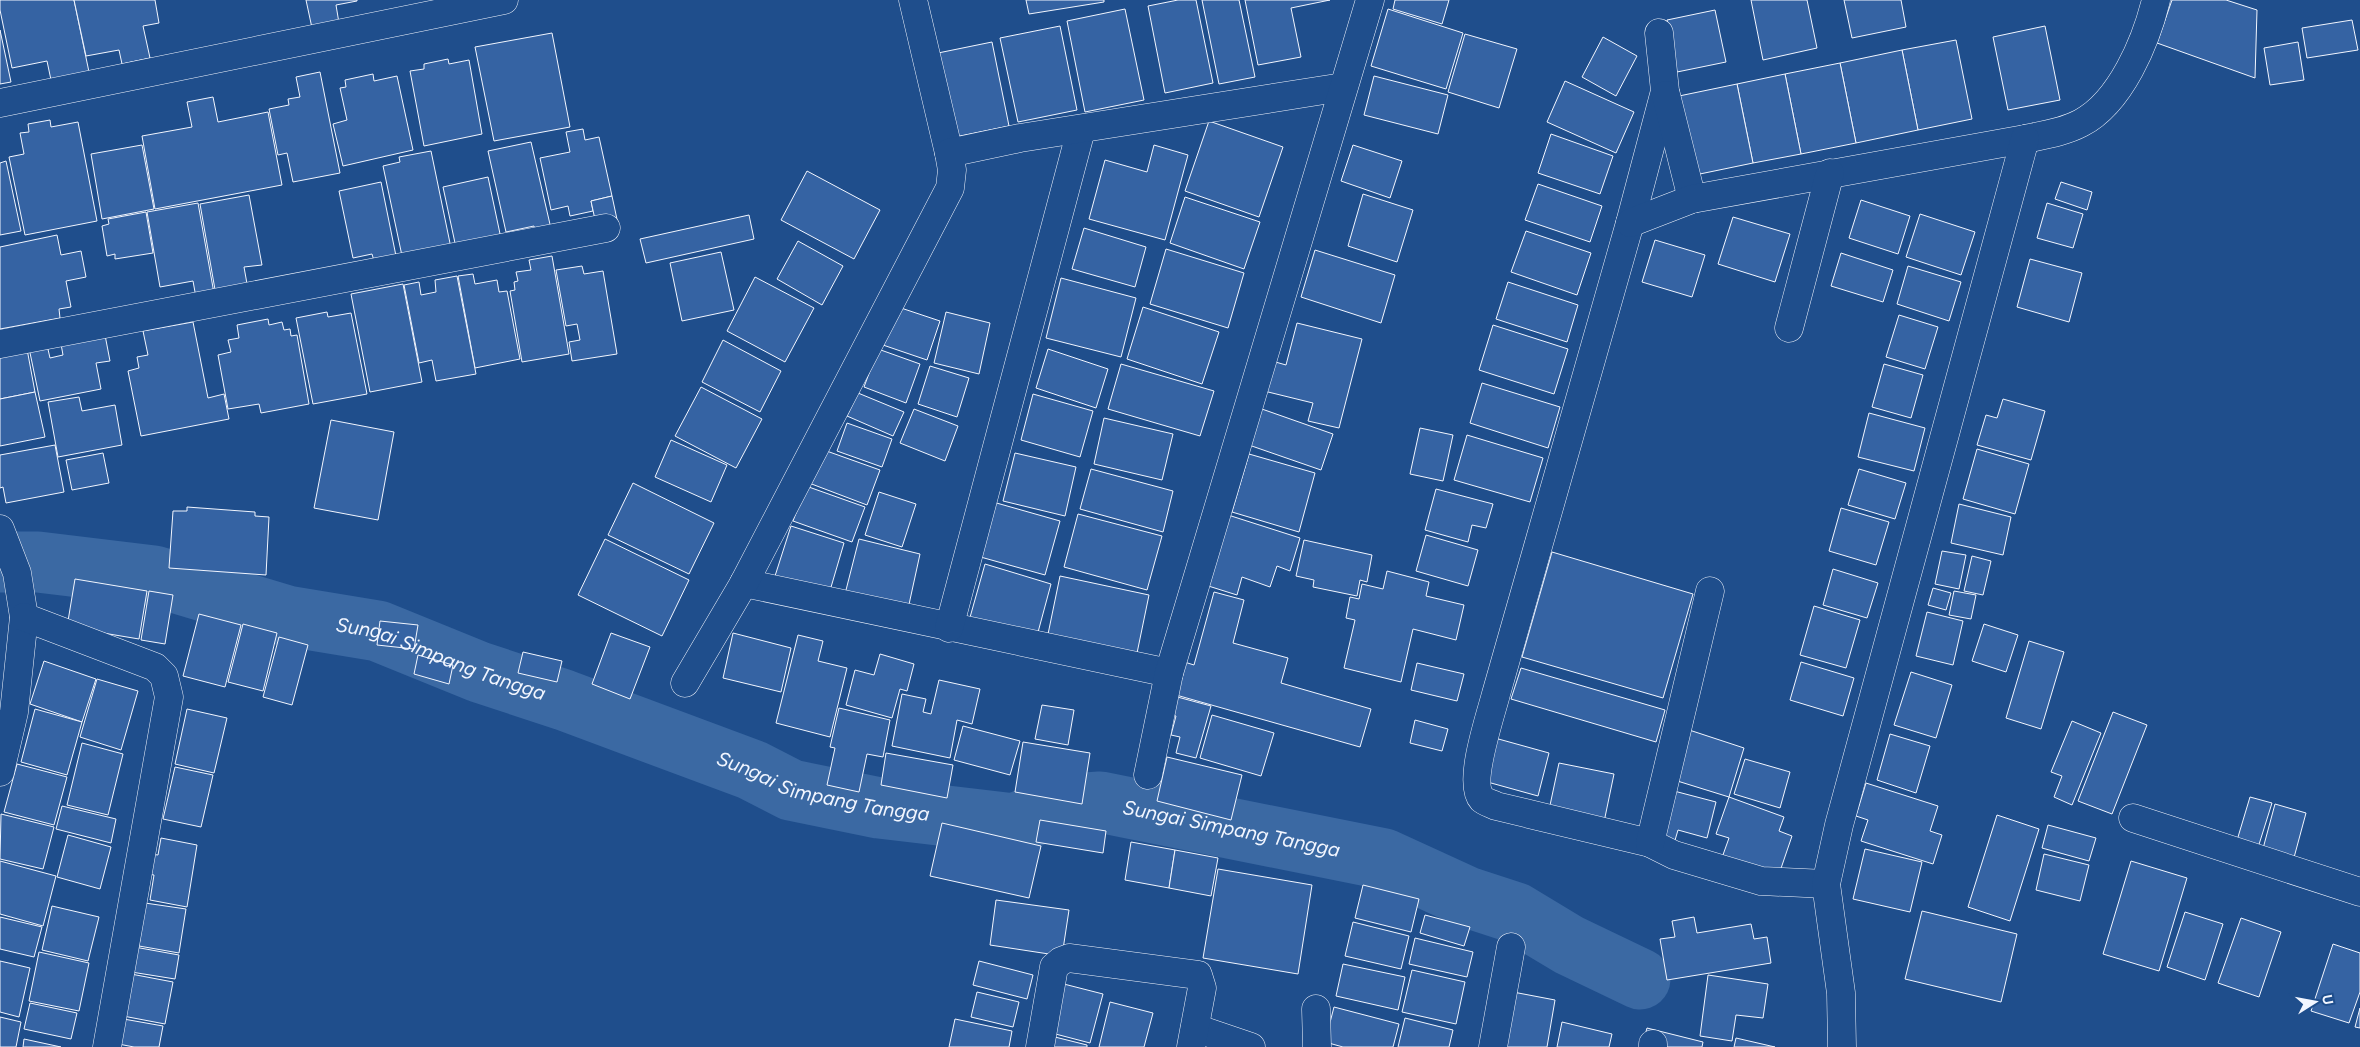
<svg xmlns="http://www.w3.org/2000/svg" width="2360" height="1047" viewBox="0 0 2360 1047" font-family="Figtree,sans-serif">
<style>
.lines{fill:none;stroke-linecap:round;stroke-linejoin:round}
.river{stroke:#3b69a3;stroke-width:61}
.building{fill:#3563a3;stroke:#f2f6ff}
.street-casing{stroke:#f2f6ff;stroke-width:29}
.street{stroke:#1f4e8c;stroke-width:28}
.labels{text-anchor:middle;stroke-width:4;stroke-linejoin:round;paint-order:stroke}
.water-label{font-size:20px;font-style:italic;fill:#f2f6ff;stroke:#1f4e8c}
</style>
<rect width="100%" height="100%" fill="#1f4e8c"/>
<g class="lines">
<!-- river -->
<path class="river" id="s1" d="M0,562H38L154,576L287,616L378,631L479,672L564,700L752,770L791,790L879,808L1015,824L1058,805L1100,802L1384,859L1467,897L1516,913L1569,945L1640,979"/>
</g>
<!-- building -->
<g class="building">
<path d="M0,0H74L89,72L51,80L47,61L12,68L0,10Z"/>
<path d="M74,0H155L159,23L143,26L150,58L122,64L119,50L86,56Z"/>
<path d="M306,0H357V1L336,5L339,23L312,28Z"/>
<path d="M1026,0H1104V2L1029,14Z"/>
<path d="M1178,0H1196L1213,83L1165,93L1148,6Z"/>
<path d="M1202,0H1239L1255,77L1219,84Z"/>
<path d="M1245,0H1330L1291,8L1301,57L1258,65Z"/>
<path d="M1395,0H1449L1442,24L1393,9Z"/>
<path d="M1751,0H1807L1817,48L1763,60Z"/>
<path d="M1844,0H1901L1906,27L1852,38Z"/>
<path d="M2172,0H2226L2257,10L2255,78L2157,43Z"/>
<path d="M1125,9L1144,100L1085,112L1067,21Z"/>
<path d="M1388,9L1463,33L1446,89L1371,66Z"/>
<path d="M1715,10L1726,62L1677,72L1667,20Z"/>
<path d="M2352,20L2358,50L2307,58L2302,28Z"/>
<path d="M1060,26L1077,110L1018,122L1000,38Z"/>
<path d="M2045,26L2060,100L2008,110L1993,37Z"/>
<path d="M0,30L11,82L0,84Z"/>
<path d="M552,33L570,127L494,141L475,47Z"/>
<path d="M1465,34L1517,49L1499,108L1448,92Z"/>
<path d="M1603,37L1637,56L1616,96L1582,77Z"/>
<path d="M1956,40L1972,119L1918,130L1902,50Z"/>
<path d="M992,42L1009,126L955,137L938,53Z"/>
<path d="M2298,42L2304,80L2270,85L2264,48Z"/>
<path d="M1902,50L1918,130L1856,143L1840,63Z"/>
<path d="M448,59L449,64L469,60L482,134L424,146L410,71L424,69V64Z"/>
<path d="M1840,63L1856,143L1801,154L1785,74Z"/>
<path d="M320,72L340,173L293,182L287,153L278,155L269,109L289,105L288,99L300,97L296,77Z"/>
<path d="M373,74L374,81L397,76L413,150L343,166L333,124L347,120L340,88L346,87L345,80Z"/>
<path d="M1785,74L1801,154L1753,163L1737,84Z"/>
<path d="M1374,76L1448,95L1438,134L1364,115Z"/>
<path d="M1565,81L1634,112L1616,153L1547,122Z"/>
<path d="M1737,84L1753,163L1695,175L1679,96Z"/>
<path d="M213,97L218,122L268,112L282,185L155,209L142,136L192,127L187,102Z"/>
<path d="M50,120L51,127L78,122L97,221L25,235L9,157L24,154L20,133L29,132L28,124Z"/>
<path d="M1209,121L1283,147L1259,217L1185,191Z"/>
<path d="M583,129L585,140L599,137L612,196L591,201L593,211L570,216L568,206L551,210L540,158L570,152L566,132Z"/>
<path d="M1551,134L1613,156L1600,194L1538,173Z"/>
<path d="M531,142L555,246L539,250L534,226L506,232L488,151Z"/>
<path d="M142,145L154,209L102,219L91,154Z"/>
<path d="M1154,145L1188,155L1165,240L1089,219L1105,160L1147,172Z"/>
<path d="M1353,145L1402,161L1390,198L1341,181Z"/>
<path d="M431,151L451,248L405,270L383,166L400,162L399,157Z"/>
<path d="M6,161L21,231L0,235V163Z"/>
<path d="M807,171L880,210L854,259L781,220Z"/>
<path d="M488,177L503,248L458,257L443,187Z"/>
<path d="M381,182L396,256L374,261L372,254L353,258L339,191Z"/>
<path d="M2061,182L2092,192L2087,210L2055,199Z"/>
<path d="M1538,184L1602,206L1590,242L1525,220Z"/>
<path d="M1363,194L1413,210L1397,262L1348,246Z"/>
<path d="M249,195L262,265L244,267L249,295L217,301L200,204Z"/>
<path d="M612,196L618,224L597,229L591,201Z"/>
<path d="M1185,197L1260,222L1244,269L1170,243Z"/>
<path d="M1861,200L1910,216L1898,254L1849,238Z"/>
<path d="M198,203L215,299L197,303L193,281L160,287L147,212Z"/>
<path d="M2047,203L2083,214L2073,248L2037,238Z"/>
<path d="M146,212L153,253L115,259V254L107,256L102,226L109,224L108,219Z"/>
<path d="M1920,214L1975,232L1961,275L1906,257Z"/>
<path d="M749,215L754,239L646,263L640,239Z"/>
<path d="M1733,217L1790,234L1775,282L1718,264Z"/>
<path d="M1084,228L1146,247L1135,287L1072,269Z"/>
<path d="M1526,231L1591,253L1577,295L1511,272Z"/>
<path d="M57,235L61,255L81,251L86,277L66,281L71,307L59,309L60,318L0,329V247Z"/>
<path d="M1655,240L1705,255L1692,297L1642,282Z"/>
<path d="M798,241L843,266L822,305L777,279Z"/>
<path d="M1166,249L1244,273L1228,328L1150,304Z"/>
<path d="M1315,250L1395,275L1381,323L1301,297Z"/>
<path d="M721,252L734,310L682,321L670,263Z"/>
<path d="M1841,253L1893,270L1883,302L1831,286Z"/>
<path d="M552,256L569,354L522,362L510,291L515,290L514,282L518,281L516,272L531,270L529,260Z"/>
<path d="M2030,259L2082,273L2069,322L2017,307Z"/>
<path d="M582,266L584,274L603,271L617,354L572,361L569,342L580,340L577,324L566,326L556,270Z"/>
<path d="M1908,266L1961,282L1949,321L1897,304Z"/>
<path d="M473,274L475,284L497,280L499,292L507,291L520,359L475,368L458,276Z"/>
<path d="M457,276L476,374L436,381L432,360L419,363L404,285L419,282L421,295L436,292L435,280Z"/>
<path d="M755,277L814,308L785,362L727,331Z"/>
<path d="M1061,278L1136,298L1121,357L1046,338Z"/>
<path d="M1508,282L1578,305L1567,342L1496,319Z"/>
<path d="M403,284L422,382L370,392L351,294Z"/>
<path d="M892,305L940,321L927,360L880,344Z"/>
<path d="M1143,307L1219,332L1202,384L1127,359Z"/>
<path d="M327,312L328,317L351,313L367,394L313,404L296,318Z"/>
<path d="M946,312L990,323L979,374L934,363Z"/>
<path d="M1899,315L1938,327L1925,369L1886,357Z"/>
<path d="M268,319L269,325L282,322L284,330L290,329L291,336L297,335L309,404L261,413L259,404L228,409L218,355L231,352L228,340L239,338L237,325Z"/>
<path d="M193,322L208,398L224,394L229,419L141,436L128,371L139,368L137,357L148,355L143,331Z"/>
<path d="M1297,323L1362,339L1339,428L1308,421L1313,403L1264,391L1272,361L1286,365Z"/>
<path d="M1493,325L1568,349L1554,394L1479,370Z"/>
<path d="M105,335L110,361L96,363L101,389L40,401L29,348L47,345L50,358L63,355L61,344Z"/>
<path d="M723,340L781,371L760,412L702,382Z"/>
<path d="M27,349L35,392L0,399V354Z"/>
<path d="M878,349L920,364L906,403L864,387Z"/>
<path d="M1048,349L1108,369L1096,408L1036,388Z"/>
<path d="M1121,364L1214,391L1200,436L1108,409Z"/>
<path d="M1884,364L1923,375L1911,418L1872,407Z"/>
<path d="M930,366L969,378L957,417L918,404Z"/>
<path d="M1482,383L1560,407L1548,448L1470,423Z"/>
<path d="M701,387L762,419L736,468L675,436Z"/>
<path d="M35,392L45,437L0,446V399Z"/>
<path d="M858,393L904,412L893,436L847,416Z"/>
<path d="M1033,394L1093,411L1080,457L1021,440Z"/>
<path d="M79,397L82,411L115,405L122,445L58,457L48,402Z"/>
<path d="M2003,399L2045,411L2031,460L1977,445L1986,415L1997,418Z"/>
<path d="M1259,408L1333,434L1321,470L1246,444Z"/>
<path d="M914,409L958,426L945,461L900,443Z"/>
<path d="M1869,413L1925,428L1914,471L1858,457Z"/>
<path d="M1104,418L1173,434L1162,480L1094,464Z"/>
<path d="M331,420L394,432L378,520L314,508Z"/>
<path d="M847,423L892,439L882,467L837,451Z"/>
<path d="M1420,428L1453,435L1443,481L1410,474Z"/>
<path d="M1467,435L1543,458L1530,502L1454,480Z"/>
<path d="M671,440L727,465L711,502L655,477Z"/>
<path d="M55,445L64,492L6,503L3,487L0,488V455Z"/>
<path d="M821,449L880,470L867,505L809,483Z"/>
<path d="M1977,449L2029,464L2015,514L1963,499Z"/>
<path d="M103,453L109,483L72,490L66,460Z"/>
<path d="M1015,453L1076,467L1065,516L1003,501Z"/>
<path d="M1249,454L1315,473L1299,532L1232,512Z"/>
<path d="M1091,469L1173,491L1163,532L1080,509Z"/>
<path d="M1859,469L1906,483L1895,519L1848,505Z"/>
<path d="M633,483L714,523L689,574L608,535Z"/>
<path d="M806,486L865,507L852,542L793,521Z"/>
<path d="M1436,489L1493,504L1486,528L1472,525L1468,542L1425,530Z"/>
<path d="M879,492L916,504L902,547L865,535Z"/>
<path d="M993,502L1060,521L1045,575L977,556Z"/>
<path d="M1959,504L2011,517L2003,555L1951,543Z"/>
<path d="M187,507L255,512V516L269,517L266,575L169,568L173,511H187Z"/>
<path d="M1841,508L1889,522L1876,565L1829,551Z"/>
<path d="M1078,514L1162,536L1147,590L1064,567Z"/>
<path d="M1225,514L1300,538L1290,571L1277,566L1270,587L1242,577L1237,595L1202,584Z"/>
<path d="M791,526L844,543L829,594L775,576Z"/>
<path d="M1426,535L1478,550L1468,586L1416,571Z"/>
<path d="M605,539L689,580L662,636L578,595Z"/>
<path d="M859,539L920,554L908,609L845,594Z"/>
<path d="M1304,540L1372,555L1367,582L1360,580L1357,596L1313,587L1314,580L1296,576Z"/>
<path d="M1942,551L1966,555L1959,589L1935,584Z"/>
<path d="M1552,552L1693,594L1663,698L1522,657Z"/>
<path d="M1972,556L1991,561L1983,595L1964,591Z"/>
<path d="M985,564L1051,584L1034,647L967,628Z"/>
<path d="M1833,569L1878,583L1867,618L1823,605Z"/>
<path d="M1387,571L1429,582L1426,596L1464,605L1456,640L1413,629L1401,682L1344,668L1355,620L1346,618L1350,597L1359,599L1362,584L1383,589Z"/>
<path d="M1060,576L1149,595L1136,658L1047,639Z"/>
<path d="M75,579L147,591L139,639L67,627Z"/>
<path d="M1933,588L1951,593L1946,610L1928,605Z"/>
<path d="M149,591L173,595L165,644L141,640Z"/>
<path d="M1954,591L1976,595L1971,619L1949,615Z"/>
<path d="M1214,592L1244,600L1233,643L1288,658L1281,683L1371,709L1360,747L1169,693L1178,660L1194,665Z"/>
<path d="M1814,606L1860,620L1846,668L1800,655Z"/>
<path d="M1927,612L1963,621L1953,665L1916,656Z"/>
<path d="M199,614L241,625L225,687L183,676Z"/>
<path d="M380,621L418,625L414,649L377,645Z"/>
<path d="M243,624L277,633L263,691L228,682Z"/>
<path d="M1984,624L2018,635L2006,672L1972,661Z"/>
<path d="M611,633L650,647L630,699L592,684Z"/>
<path d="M733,633L791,648L781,692L723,678Z"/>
<path d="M798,635L823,641L818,661L847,668L830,737L776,723Z"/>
<path d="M279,637L308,645L292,705L263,697Z"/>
<path d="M2029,641L2064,652L2041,729L2006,718Z"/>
<path d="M523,652L562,661L557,682L518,673Z"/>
<path d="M880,654L914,664L907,691L900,689L892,718L846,705L855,670L874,675Z"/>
<path d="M418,655L453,665L449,684L414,674Z"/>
<path d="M44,661L96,679L82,722L30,704Z"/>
<path d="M1801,662L1854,678L1843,716L1790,700Z"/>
<path d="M1417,663L1464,674L1457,701L1411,690Z"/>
<path d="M1521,668L1665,710L1656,742L1511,699Z"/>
<path d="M1911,672L1952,685L1936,738L1894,725Z"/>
<path d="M97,679L138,691L121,750L80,737Z"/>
<path d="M939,680L980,689L972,724L957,720L950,758L892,746L902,694L926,699L923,712L931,714Z"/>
<path d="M1170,695L1211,706L1196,758L1176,753L1180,737L1171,735L1176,716L1165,713Z"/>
<path d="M1042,705L1074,710L1068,745L1035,739Z"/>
<path d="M839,708L890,720L883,757L867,754L859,792L827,785L835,748L830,747Z"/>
<path d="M35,709L82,722L67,775L21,762Z"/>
<path d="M187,709L227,718L214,773L175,764Z"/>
<path d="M2113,712L2147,725L2112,814L2078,801Z"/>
<path d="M1212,715L1274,733L1261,776L1200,758Z"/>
<path d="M1415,720L1448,729L1442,751L1410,743Z"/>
<path d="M2072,721L2101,733L2072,805L2054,797L2062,776L2051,772Z"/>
<path d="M1674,725L1744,748L1729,797L1658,775Z"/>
<path d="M963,726L1020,741L1010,775L954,760Z"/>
<path d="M1890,734L1930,746L1916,793L1877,780Z"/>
<path d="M1484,735L1549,753L1538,796L1473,778Z"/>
<path d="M1023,742L1090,753L1082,804L1015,792Z"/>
<path d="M82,743L123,754L108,815L67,805Z"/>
<path d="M886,753L953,765L947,798L881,785Z"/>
<path d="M1167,757L1242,775L1231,820L1157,801Z"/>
<path d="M1745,759L1790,772L1780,808L1734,794Z"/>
<path d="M1559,763L1614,774L1604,822L1549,810Z"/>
<path d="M17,764L67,777L54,825L4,812Z"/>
<path d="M175,767L213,775L201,827L163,819Z"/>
<path d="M1866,783L1938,806L1930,831L1942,835L1933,864L1861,841L1868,820L1856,816Z"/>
<path d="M1674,791L1716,802L1707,838L1678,830L1673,847L1652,826Z"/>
<path d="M1729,797L1784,817L1779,831L1792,836L1775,886L1719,866L1729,838L1716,834Z"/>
<path d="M2250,797L2272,803L2256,854L2235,847Z"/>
<path d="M2275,804L2306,813L2292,865L2261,856Z"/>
<path d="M62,806L116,819L111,843L56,829Z"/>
<path d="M1,814L54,827L43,869L0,859Z"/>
<path d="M1997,815L2039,829L2010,921L1968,907Z"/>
<path d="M1040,820L1106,831L1103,853L1036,842Z"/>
<path d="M942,823L1041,846L1029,898L930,876Z"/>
<path d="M2048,825L2096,838L2089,861L2042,848Z"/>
<path d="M68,835L111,847L100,889L57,877Z"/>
<path d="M161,838L197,845L187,907L150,900L154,875L147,874L150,854L158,855Z"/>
<path d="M1131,842L1175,850L1169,888L1125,880Z"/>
<path d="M1865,849L1922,862L1910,912L1853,899Z"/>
<path d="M1175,850L1218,858L1211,896L1169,888Z"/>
<path d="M2044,854L2089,865L2080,901L2036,890Z"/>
<path d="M0,861L56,876L43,926L0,914Z"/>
<path d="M2131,861L2187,878L2159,971L2103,954Z"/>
<path d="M1218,869L1312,885L1298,974L1203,958Z"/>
<path d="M1363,885L1419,899L1411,932L1355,918Z"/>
<path d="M996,900L1069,910L1062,956L990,945Z"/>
<path d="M145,903L186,909L179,953L139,946Z"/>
<path d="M52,906L99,917L88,961L42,950Z"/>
<path d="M1922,911L2017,934L2001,1002L1905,979Z"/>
<path d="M2185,912L2223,924L2205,980L2167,967Z"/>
<path d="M1425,915L1470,927L1464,946L1420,933Z"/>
<path d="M0,917L42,927L34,957L0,949Z"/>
<path d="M1694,917L1697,933L1751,924L1754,939L1767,937L1771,963L1667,980L1660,939L1675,937L1672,921Z"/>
<path d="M2241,918L2281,932L2259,997L2218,983Z"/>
<path d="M1353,922L1409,936L1401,969L1345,956Z"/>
<path d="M1415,938L1473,952L1467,977L1409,964Z"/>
<path d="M2333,944L2360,953V992L2349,1023L2311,1011Z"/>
<path d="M129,946L179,955L175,979L125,971Z"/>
<path d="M39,952L89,963L79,1011L29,1001Z"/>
<path d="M0,961L30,968L19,1017L0,1012Z"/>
<path d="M979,961L1033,975L1027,999L973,985Z"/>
<path d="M1343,964L1405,977L1398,1010L1336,996Z"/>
<path d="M1412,970L1465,982L1456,1024L1402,1012Z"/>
<path d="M131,974L173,982L165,1024L123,1016Z"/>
<path d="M1708,975L1768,984L1763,1018L1736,1015L1732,1041L1700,1036Z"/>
<path d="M1056,982L1103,994L1090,1043L1044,1031Z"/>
<path d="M977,992L1019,1002L1013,1027L971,1017Z"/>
<path d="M1513,992L1555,1000L1547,1047H1503Z"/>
<path d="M1110,1002L1153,1013L1144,1047H1099Z"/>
<path d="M30,1003L77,1013L71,1039L24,1029Z"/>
<path d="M1334,1007L1399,1024L1393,1047H1343L1325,1042Z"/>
<path d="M2360,1008V1028L2355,1027Z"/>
<path d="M0,1017L21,1022L16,1047H0Z"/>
<path d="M118,1018L163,1026L159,1047H134L113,1043Z"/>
<path d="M1405,1018L1453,1030L1449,1047H1398Z"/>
<path d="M955,1019L1012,1031L1009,1047H949Z"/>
<path d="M1562,1022L1612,1034L1609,1047H1557Z"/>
<path d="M1647,1028L1703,1042L1702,1047H1642Z"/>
<path d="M1043,1034L1087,1045V1047H1040Z"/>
<path d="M1736,1038L1775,1047H1734Z"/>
<path d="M24,1039L61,1047H23Z"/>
</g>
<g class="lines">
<defs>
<g id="street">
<path d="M913,0L949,153"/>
<path d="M1659,33L1665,91L1630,223L1496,694C1491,714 1467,783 1482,799C1485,802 1492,804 1496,806L1650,843L1674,855L1761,881L1826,884"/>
<path d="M1666,95L1692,199"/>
<path d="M0,103L504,0"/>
<path d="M1630,223L1692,199L2025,139C2044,135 2064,132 2081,123C2121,102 2146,41 2156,0"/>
<path d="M1789,328L1830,173"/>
<path d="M0,344L606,228"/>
<path d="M0,529L17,573L24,617L14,712L0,772"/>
<path d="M744,583L1169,673"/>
<path d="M24,617L155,667L164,676L169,697L107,1047"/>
<path d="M949,628L1081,130"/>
<path d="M685,683L744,583L950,188L952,170L949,153L1020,138L1343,87"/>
<path d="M1148,775L1169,673L1370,0"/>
<path d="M2133,818L2360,892"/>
<path d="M1650,843L1710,591"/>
<path d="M1316,1009L1317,1047"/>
<path d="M1195,1028L1251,1047"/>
<path d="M1040,1047L1054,967L1061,961L1069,958L1198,975L1202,988L1191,1047"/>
<path d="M1493,1047L1511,947"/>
<path d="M1653,1047V1044"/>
<path d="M1842,1047L1841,993L1826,884L1839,825L2025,139"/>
</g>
</defs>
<!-- street casing -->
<use href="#street" class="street-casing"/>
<!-- street -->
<use href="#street" class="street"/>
</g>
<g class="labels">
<!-- water labels -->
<g class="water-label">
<text dy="7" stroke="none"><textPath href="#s1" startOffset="454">Sungai Simpang Tangga</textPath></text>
<text dy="7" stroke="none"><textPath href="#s1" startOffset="859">Sungai Simpang Tangga</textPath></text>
<text dy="7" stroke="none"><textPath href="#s1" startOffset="1279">Sungai Simpang Tangga</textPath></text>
</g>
</g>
<!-- north arrow -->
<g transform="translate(2315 1002) rotate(79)" stroke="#1f4e8c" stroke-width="4" paint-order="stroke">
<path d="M0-4L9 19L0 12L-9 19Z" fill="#f2f6ff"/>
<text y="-8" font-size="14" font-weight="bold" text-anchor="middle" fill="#f2f6ff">U</text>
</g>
</svg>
